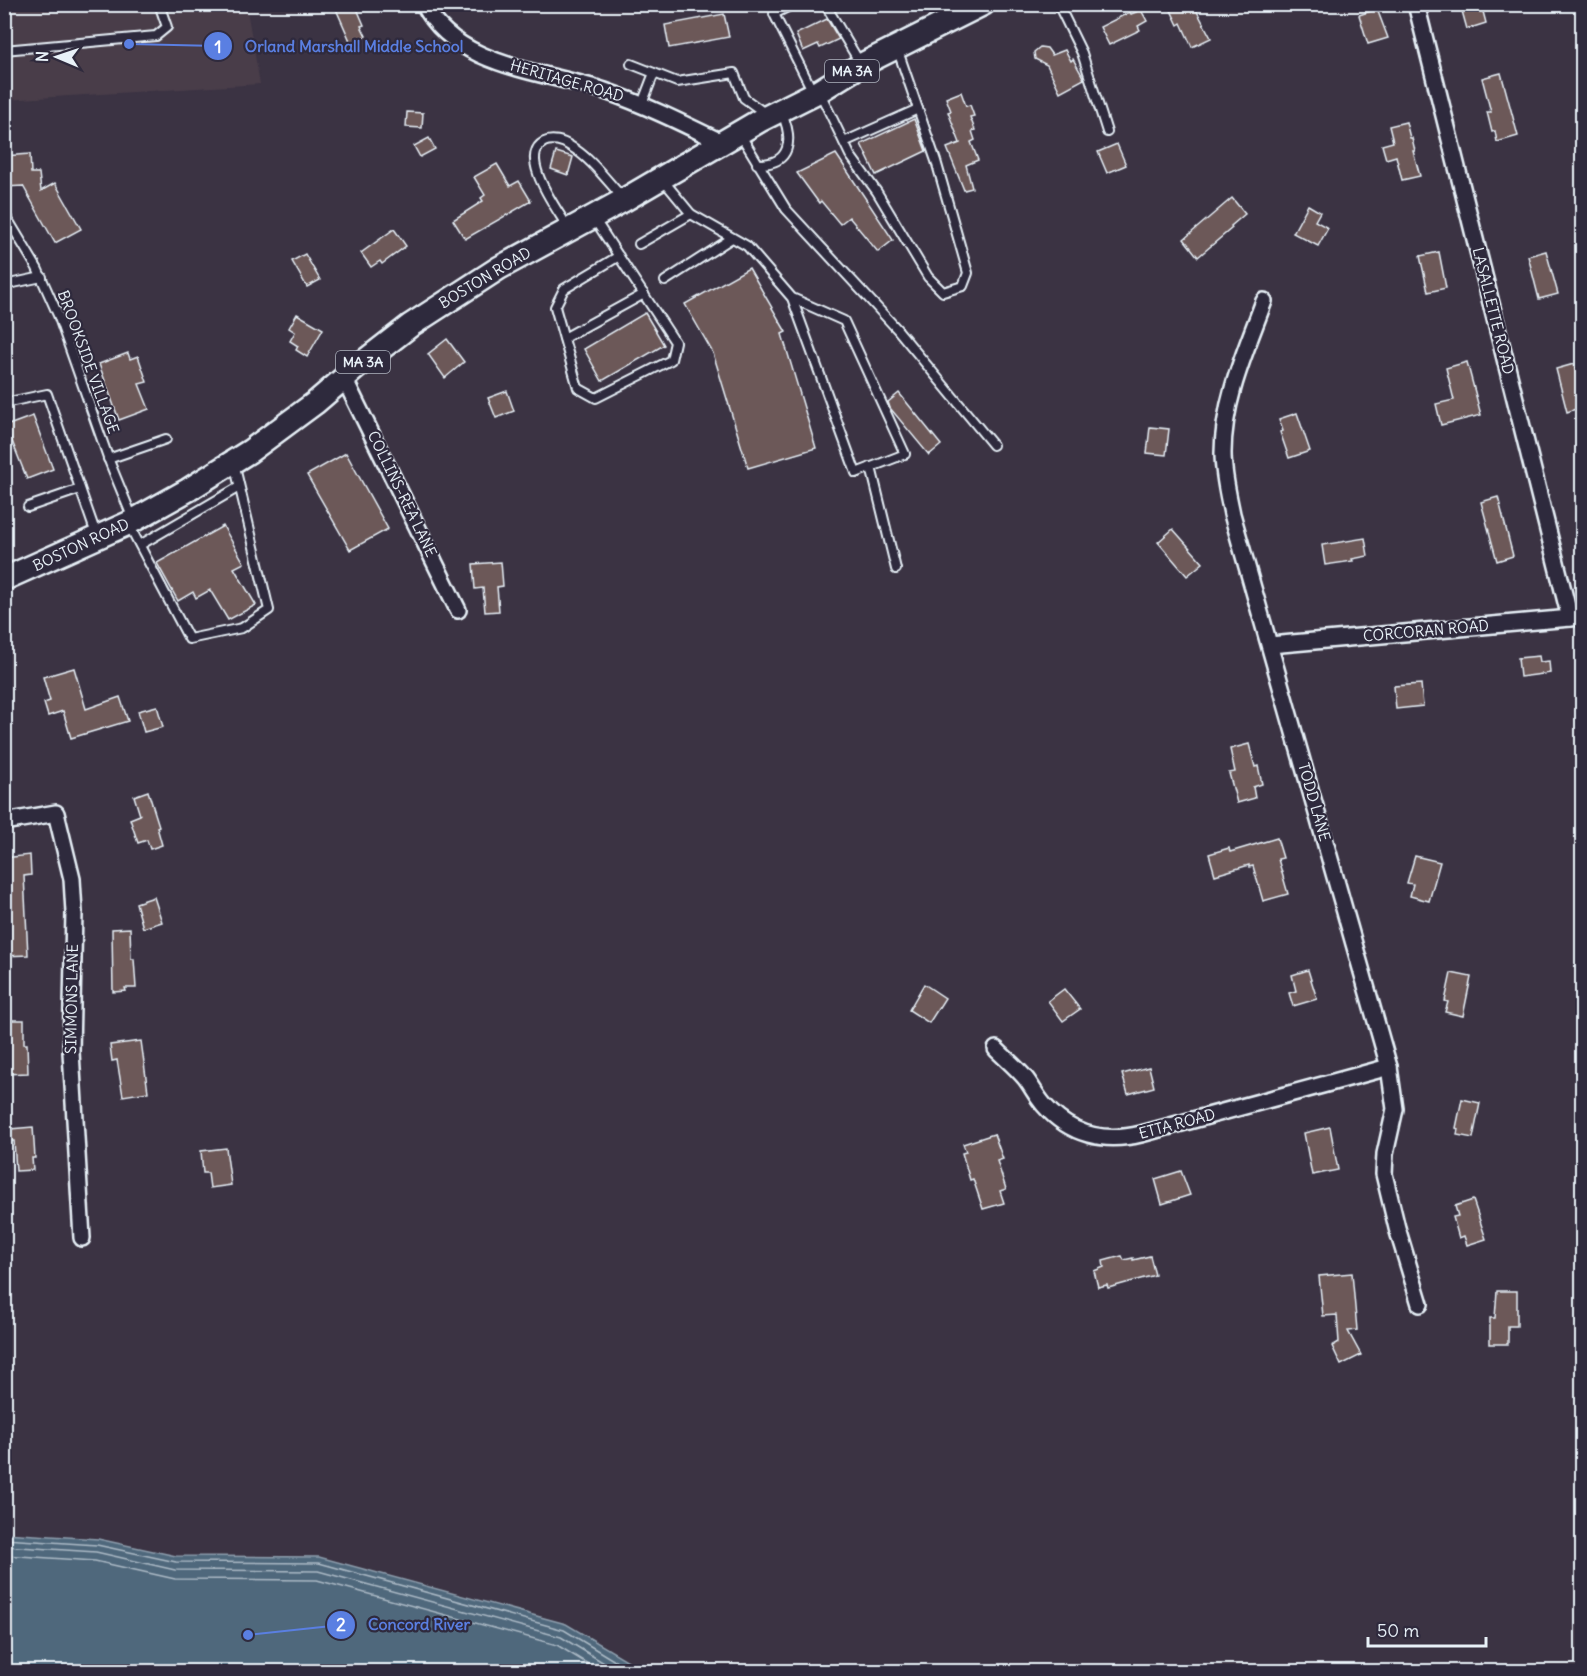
<svg xmlns="http://www.w3.org/2000/svg" width="1587" height="1676" viewBox="0 0 1587 1676" font-family="Delius,sans-serif">
<style>
.built{fill:#4a3e4a}
.water{fill:#50677b;stroke:#8d9ead;stroke-width:1.5}
.lines{fill:none;stroke-linecap:round;stroke-linejoin:round}
.shore{stroke:#abbac6;stroke-width:1.5}
.building{fill:#6c5859;stroke:#e8f1f8;stroke-width:1.5}
.service-casing{stroke:#e8f1f8;stroke-width:12}
.minor-casing{stroke:#e8f1f8;stroke-width:20}
.primary-casing{stroke:#e8f1f8;stroke-width:27}
.service{stroke:#2f2a3d;stroke-width:8}
.minor{stroke:#2f2a3d;stroke-width:15}
.primary{stroke:#2f2a3d;stroke-width:22}
.labels{text-anchor:middle;stroke-width:4.5;stroke-linejoin:round;paint-order:stroke}
.shield{fill:#2f2a3d;stroke:#b0b5c0;stroke-width:1.5}
.shield-label{font-size:14px;font-weight:bold;fill:#e8f1f8}
.street-label{font-size:15px;fill:#e8f1f8;stroke:#2f2a3d}
.leader{fill:none;stroke:#5a7fe2;stroke-width:2}
.callout-dot{fill:#5a7fe2;stroke:#2f2a3d;stroke-width:2}
.mark-label{font-size:18px;text-anchor:middle;font-weight:bold;fill:#fff}
.callout-label{font-size:16px;text-anchor:middle;font-weight:bold;fill:#5a7fe2;stroke:#2f2a3d;stroke-width:4.5;stroke-linejoin:round;paint-order:stroke}
</style>
<rect width="100%" height="100%" fill="#3b3343"/>
<filter id="ink" filterUnits="userSpaceOnUse"><feTurbulence type="fractalNoise" baseFrequency=".0167" numOctaves="2"/><feDisplacementMap in="SourceGraphic" scale="12" xChannelSelector="R" yChannelSelector="G"/><feConvolveMatrix kernelMatrix="1 2 1 2 8 2 1 2 1" color-interpolation-filters="sRGB"/></filter>
<g filter="url(#ink)">
<!-- built -->
<path class="built" d="M5,5H246L260,84L5,100Z"/>
<!-- water -->
<path class="water" d="M4,1533L98,1539L176,1556L319,1557L566,1624L645,1671H5Z"/>
<g class="lines">
<!-- shore -->
<g class="shore">
<path d="M4,1539L97,1545L176,1562L319,1563L564,1630L633,1672"/>
<path d="M4,1546L96,1552L175,1570L318,1571L561,1637L619,1672"/>
<path d="M4,1555L95,1561L175,1579L317,1580L557,1645L601,1672"/>
</g>
</g>
<!-- building -->
<g class="building">
<path d="M346,4H355L364,25L361,26L366,36L351,43L336,9Z"/>
<path d="M1168,4H1193L1211,38L1192,47L1181,23L1178,25Z"/>
<path d="M1462,4H1481L1486,23L1467,29L1462,11H1464Z"/>
<path d="M1377,9L1388,38L1368,44L1359,15Z"/>
<path d="M1141,10L1147,21L1138,26L1140,30L1109,45L1100,27L1130,12L1131,14Z"/>
<path d="M724,14L729,37L669,48L665,25Z"/>
<path d="M827,19L839,39L820,48L818,44L803,51L796,34Z"/>
<path d="M1040,47L1047,48L1052,55L1065,50L1071,61L1073,59L1084,79L1060,92L1047,65L1035,59L1034,52Z"/>
<path d="M1501,73L1518,136L1497,142L1495,131L1492,132L1487,112H1491L1482,78Z"/>
<path d="M961,92L966,106L970,105L974,116L970,117L975,130L972,131L975,140L971,142L978,160L966,165L972,188L964,190L947,148L960,143L948,112L951,111L946,98Z"/>
<path d="M407,112L423,113L422,128L406,127Z"/>
<path d="M914,119L926,151L876,175L861,144Z"/>
<path d="M1406,122L1410,138H1412L1415,151H1413L1420,176L1402,180L1396,156L1386,159L1382,145L1393,142L1389,126Z"/>
<path d="M429,138L435,149L420,157L414,146Z"/>
<path d="M1117,144L1126,165L1107,173L1098,152Z"/>
<path d="M556,152L573,157L568,175L551,169Z"/>
<path d="M30,154L31,173H39L41,191L55,183L81,229L55,243L23,186L4,187V156Z"/>
<path d="M836,154L893,240L878,252L849,217L840,224L821,201L819,203L797,173Z"/>
<path d="M497,164L510,186L519,181L531,201L465,239L453,220L483,201L481,198L485,195L474,177Z"/>
<path d="M1232,198L1245,214L1231,226L1232,228L1198,257L1184,239Z"/>
<path d="M1308,205L1320,212L1315,221L1328,228L1318,246L1293,233Z"/>
<path d="M394,229L406,246L382,264L380,261L371,267L361,253Z"/>
<path d="M1546,251L1558,294L1539,299L1528,256Z"/>
<path d="M1439,252L1446,288L1428,292L1420,256Z"/>
<path d="M305,254L320,280L307,287L292,261Z"/>
<path d="M749,268L786,332L782,334L816,448L748,468L713,353L685,304Z"/>
<path d="M645,313L664,345L602,381L584,349Z"/>
<path d="M297,314L323,329L307,357L296,350L298,346L290,341L295,332L289,328Z"/>
<path d="M447,339L464,362L445,378L428,354Z"/>
<path d="M128,353L130,359L138,356L147,382L139,384L149,409L119,420L99,364Z"/>
<path d="M1467,362L1481,415L1441,425L1436,404L1454,400L1446,368Z"/>
<path d="M1574,364L1582,398V407L1567,412L1556,369Z"/>
<path d="M507,391L514,411L496,418L488,398Z"/>
<path d="M899,393L941,445L929,455L890,408L888,402Z"/>
<path d="M1297,413L1310,451L1289,458L1280,432L1283,431L1279,419Z"/>
<path d="M33,416L53,469L27,479L6,426Z"/>
<path d="M1150,427L1169,429L1166,455L1147,453Z"/>
<path d="M346,453L388,529L350,550L307,475Z"/>
<path d="M1498,497L1513,556L1497,561L1481,502Z"/>
<path d="M223,526L244,563L234,568L256,605L228,620L210,590L196,598L193,592L178,601L157,563Z"/>
<path d="M1173,529L1203,563L1187,576L1158,542Z"/>
<path d="M1365,538L1368,556L1352,559L1353,561L1325,565L1322,545Z"/>
<path d="M501,562L503,586L497,587L499,611L485,612L483,588L475,589L473,564Z"/>
<path d="M1539,656L1540,662L1549,661L1550,673L1520,677L1518,658Z"/>
<path d="M74,668L86,709L120,697L128,721L71,738L63,711L48,716L44,703L50,701L43,677Z"/>
<path d="M1421,684L1423,706L1396,709L1394,686Z"/>
<path d="M157,706L163,727L144,732L138,711Z"/>
<path d="M1249,744L1255,767L1258,766L1262,784L1253,787L1255,798L1237,803L1229,773L1235,772L1230,749Z"/>
<path d="M148,791L159,826L157,827L162,845L150,849L147,840L138,843L130,819L140,815L134,796Z"/>
<path d="M1277,838L1283,858L1278,859L1288,894L1263,901L1253,866L1249,867V865L1215,875L1209,854L1229,848L1230,852Z"/>
<path d="M30,855L31,875L24,876L28,955L4,956V858Z"/>
<path d="M1415,856L1440,862L1429,901L1410,896L1413,884L1407,883Z"/>
<path d="M154,897L162,922L143,928L136,903Z"/>
<path d="M130,928L131,959H134L136,988H125L126,991L113,992L112,929Z"/>
<path d="M1308,970L1317,999L1293,1006L1289,993L1296,991L1292,975Z"/>
<path d="M1451,973L1471,977L1463,1016L1445,1012L1448,1002L1445,1001Z"/>
<path d="M924,984L945,998L929,1023L909,1010Z"/>
<path d="M1064,989L1080,1009L1063,1021L1048,1001Z"/>
<path d="M4,1020H24V1044H27L28,1073L4,1074Z"/>
<path d="M141,1041L148,1092L123,1096L117,1060L112,1061L110,1045Z"/>
<path d="M1149,1067L1154,1087L1128,1094L1122,1074Z"/>
<path d="M1462,1099L1480,1103L1473,1138L1457,1135L1458,1129L1456,1128Z"/>
<path d="M33,1127L35,1158H32L33,1170L16,1171L14,1141H11L10,1129Z"/>
<path d="M1330,1127L1338,1170L1312,1175L1304,1133Z"/>
<path d="M994,1134L1003,1159L997,1161L1006,1189L1000,1191L1004,1203L983,1209L973,1179L970,1180L962,1153L966,1152L963,1144Z"/>
<path d="M226,1148L231,1185L210,1188L208,1173H203L201,1151Z"/>
<path d="M1181,1171L1190,1195L1162,1204L1155,1179Z"/>
<path d="M1473,1200L1486,1239L1467,1245L1464,1236L1459,1238L1453,1217L1458,1216L1455,1206Z"/>
<path d="M1122,1256L1124,1260L1133,1258V1260L1150,1256L1155,1275L1108,1288L1107,1285L1098,1287L1094,1271L1104,1267L1103,1261Z"/>
<path d="M1352,1273L1357,1330L1348,1331L1361,1355L1341,1365L1332,1346L1339,1342L1337,1315L1323,1316L1319,1276Z"/>
<path d="M1497,1291H1517V1326H1508V1344H1490V1318H1495Z"/>
</g>
<g class="lines">
<defs>
<g id="service">
<path d="M794,4L774,14L813,92"/>
<path d="M825,4L860,63"/>
<path d="M938,4L945,19"/>
<path d="M1058,4L1082,53L1107,132"/>
<path d="M4,50L156,36L167,27L159,4"/>
<path d="M631,64L677,82L734,73L744,98L766,114"/>
<path d="M820,93L850,155L877,192L928,277L943,292L963,286L968,273L936,161L897,48"/>
<path d="M642,104L654,73"/>
<path d="M740,134L786,209L897,329L993,445"/>
<path d="M844,142L918,109"/>
<path d="M757,164C792,165 793,139 782,113"/>
<path d="M663,180L691,214L747,246L792,298L856,473L905,454L844,321L792,298"/>
<path d="M4,218H7L37,268L58,315L110,463L133,519"/>
<path d="M595,220L675,342L671,360L596,398L578,388L555,307L564,289L619,256"/>
<path d="M568,228C558,210 517,157 544,142C552,138 563,141 570,146C591,158 607,181 623,198"/>
<path d="M639,244L691,214"/>
<path d="M665,281L732,238"/>
<path d="M4,285L42,277"/>
<path d="M564,338L644,294"/>
<path d="M4,403L47,394L96,534"/>
<path d="M108,459L166,439"/>
<path d="M871,467L896,569"/>
<path d="M28,507L80,489"/>
<path d="M129,525L189,639L242,628L269,610L234,463"/>
<path d="M140,545L239,487"/>
</g>
<g id="minor">
<path d="M424,4C455,67 545,71 605,91C646,105 684,124 723,143"/>
<path d="M1416,4L1570,618"/>
<path d="M1264,301C1246,350 1223,400 1223,453C1223,474 1228,494 1232,514L1389,1067L1395,1109L1385,1154L1384,1174L1397,1228L1420,1304"/>
<path d="M344,378L458,610"/>
<path d="M1270,645L1582,617"/>
<path d="M4,822L56,813L72,879L74,912L71,1052L82,1238"/>
<path d="M996,1049C1006,1059 1017,1068 1026,1079C1032,1087 1037,1097 1044,1105C1070,1135 1104,1143 1141,1134L1389,1067"/>
</g>
<path id="primary" d="M4,579L129,523L188,490L250,451L315,403L357,367L411,325L499,268L624,200L759,121L819,91L861,65L983,4"/>
</defs>
<!-- service casing -->
<use href="#service" class="service-casing"/>
<!-- minor casing -->
<use href="#minor" class="minor-casing"/>
<!-- primary casing -->
<use href="#primary" class="primary-casing"/>
<!-- service -->
<use href="#service" class="service"/>
<!-- minor -->
<use href="#minor" class="minor"/>
<!-- primary -->
<use href="#primary" class="primary"/>
</g>
</g>
<g class="labels">
<!-- shield labels -->
<g class="shield">
<rect x="825" y="60" width="54" height="22" rx="4.5"/>
<rect x="336" y="351" width="54" height="22" rx="4.5"/>
</g>
<g class="shield-label">
<text x="852" y="76">MA 3A</text>
<text x="363" y="367">MA 3A</text>
</g>
<!-- street labels -->
<g class="street-label">
<text transform="translate(567 81) rotate(16)" y="5">HERITAGE ROAD</text>
<text transform="translate(485 278) rotate(-31)" y="5">BOSTON ROAD</text>
<text transform="translate(1493 311) rotate(76)" y="5">LASALLETTE ROAD</text>
<text transform="translate(88 362) rotate(70)" y="5">BROOKSIDE VILLAGE</text>
<text transform="translate(402 494) rotate(64)" y="5">COLLINS-REA LANE</text>
<text transform="translate(81 545) rotate(-25)" y="5">BOSTON ROAD</text>
<text transform="translate(1426 631) rotate(-5)" y="5">CORCORAN ROAD</text>
<text transform="translate(1314 802) rotate(74)" y="5">TODD LANE</text>
<text transform="translate(72 999) rotate(-89)" y="5">SIMMONS LANE</text>
<text transform="translate(1177 1124) rotate(-15)" y="5">ETTA ROAD</text>
</g>
</g>
<!-- callouts -->
<path class="leader" d="M129 44L218 46M248 1635L341 1625"/>
<g class="callout-dot">
<circle cx="129" cy="44" r="6"/>
<circle cx="248" cy="1635" r="6"/>
<circle cx="218" cy="46" r="15"/>
<circle cx="341" cy="1625" r="15"/>
</g>
<g class="mark-label">
<text x="218" y="53">1</text>
<text x="341" y="1631">2</text>
</g>
<g class="callout-label">
<text x="354" y="52">Orland Marshall Middle School</text>
<text x="419" y="1630">Concord River</text>
</g>
<!-- margin -->
<rect width="1587" height="1676" fill="none" stroke="#2f2a3d" stroke-width="24"/>
<rect x="12" y="12" width="1563" height="1652" fill="none" stroke="#e8f1f8" stroke-width="2" filter="url(#ink)"/>
<!-- north arrow -->
<g transform="translate(57 57) rotate(272)" stroke="#2f2a3d" stroke-width="4.5" paint-order="stroke">
<path d="M0-4.5L10 22L0 15L-10 22Z" fill="#e8f1f8"/>
<text y="-9" font-size="16" font-weight="bold" text-anchor="middle" fill="#e8f1f8">N</text>
</g>
<!-- scale -->
<path d="M1368 1637v9h118v-9" fill="none" stroke="#e8f1f8" stroke-width="3"/>
<text x="1377" y="1637" font-size="18" fill="#e8f1f8" stroke="#2f2a3d" stroke-width="4.5" paint-order="stroke">50 m</text>
</svg>
